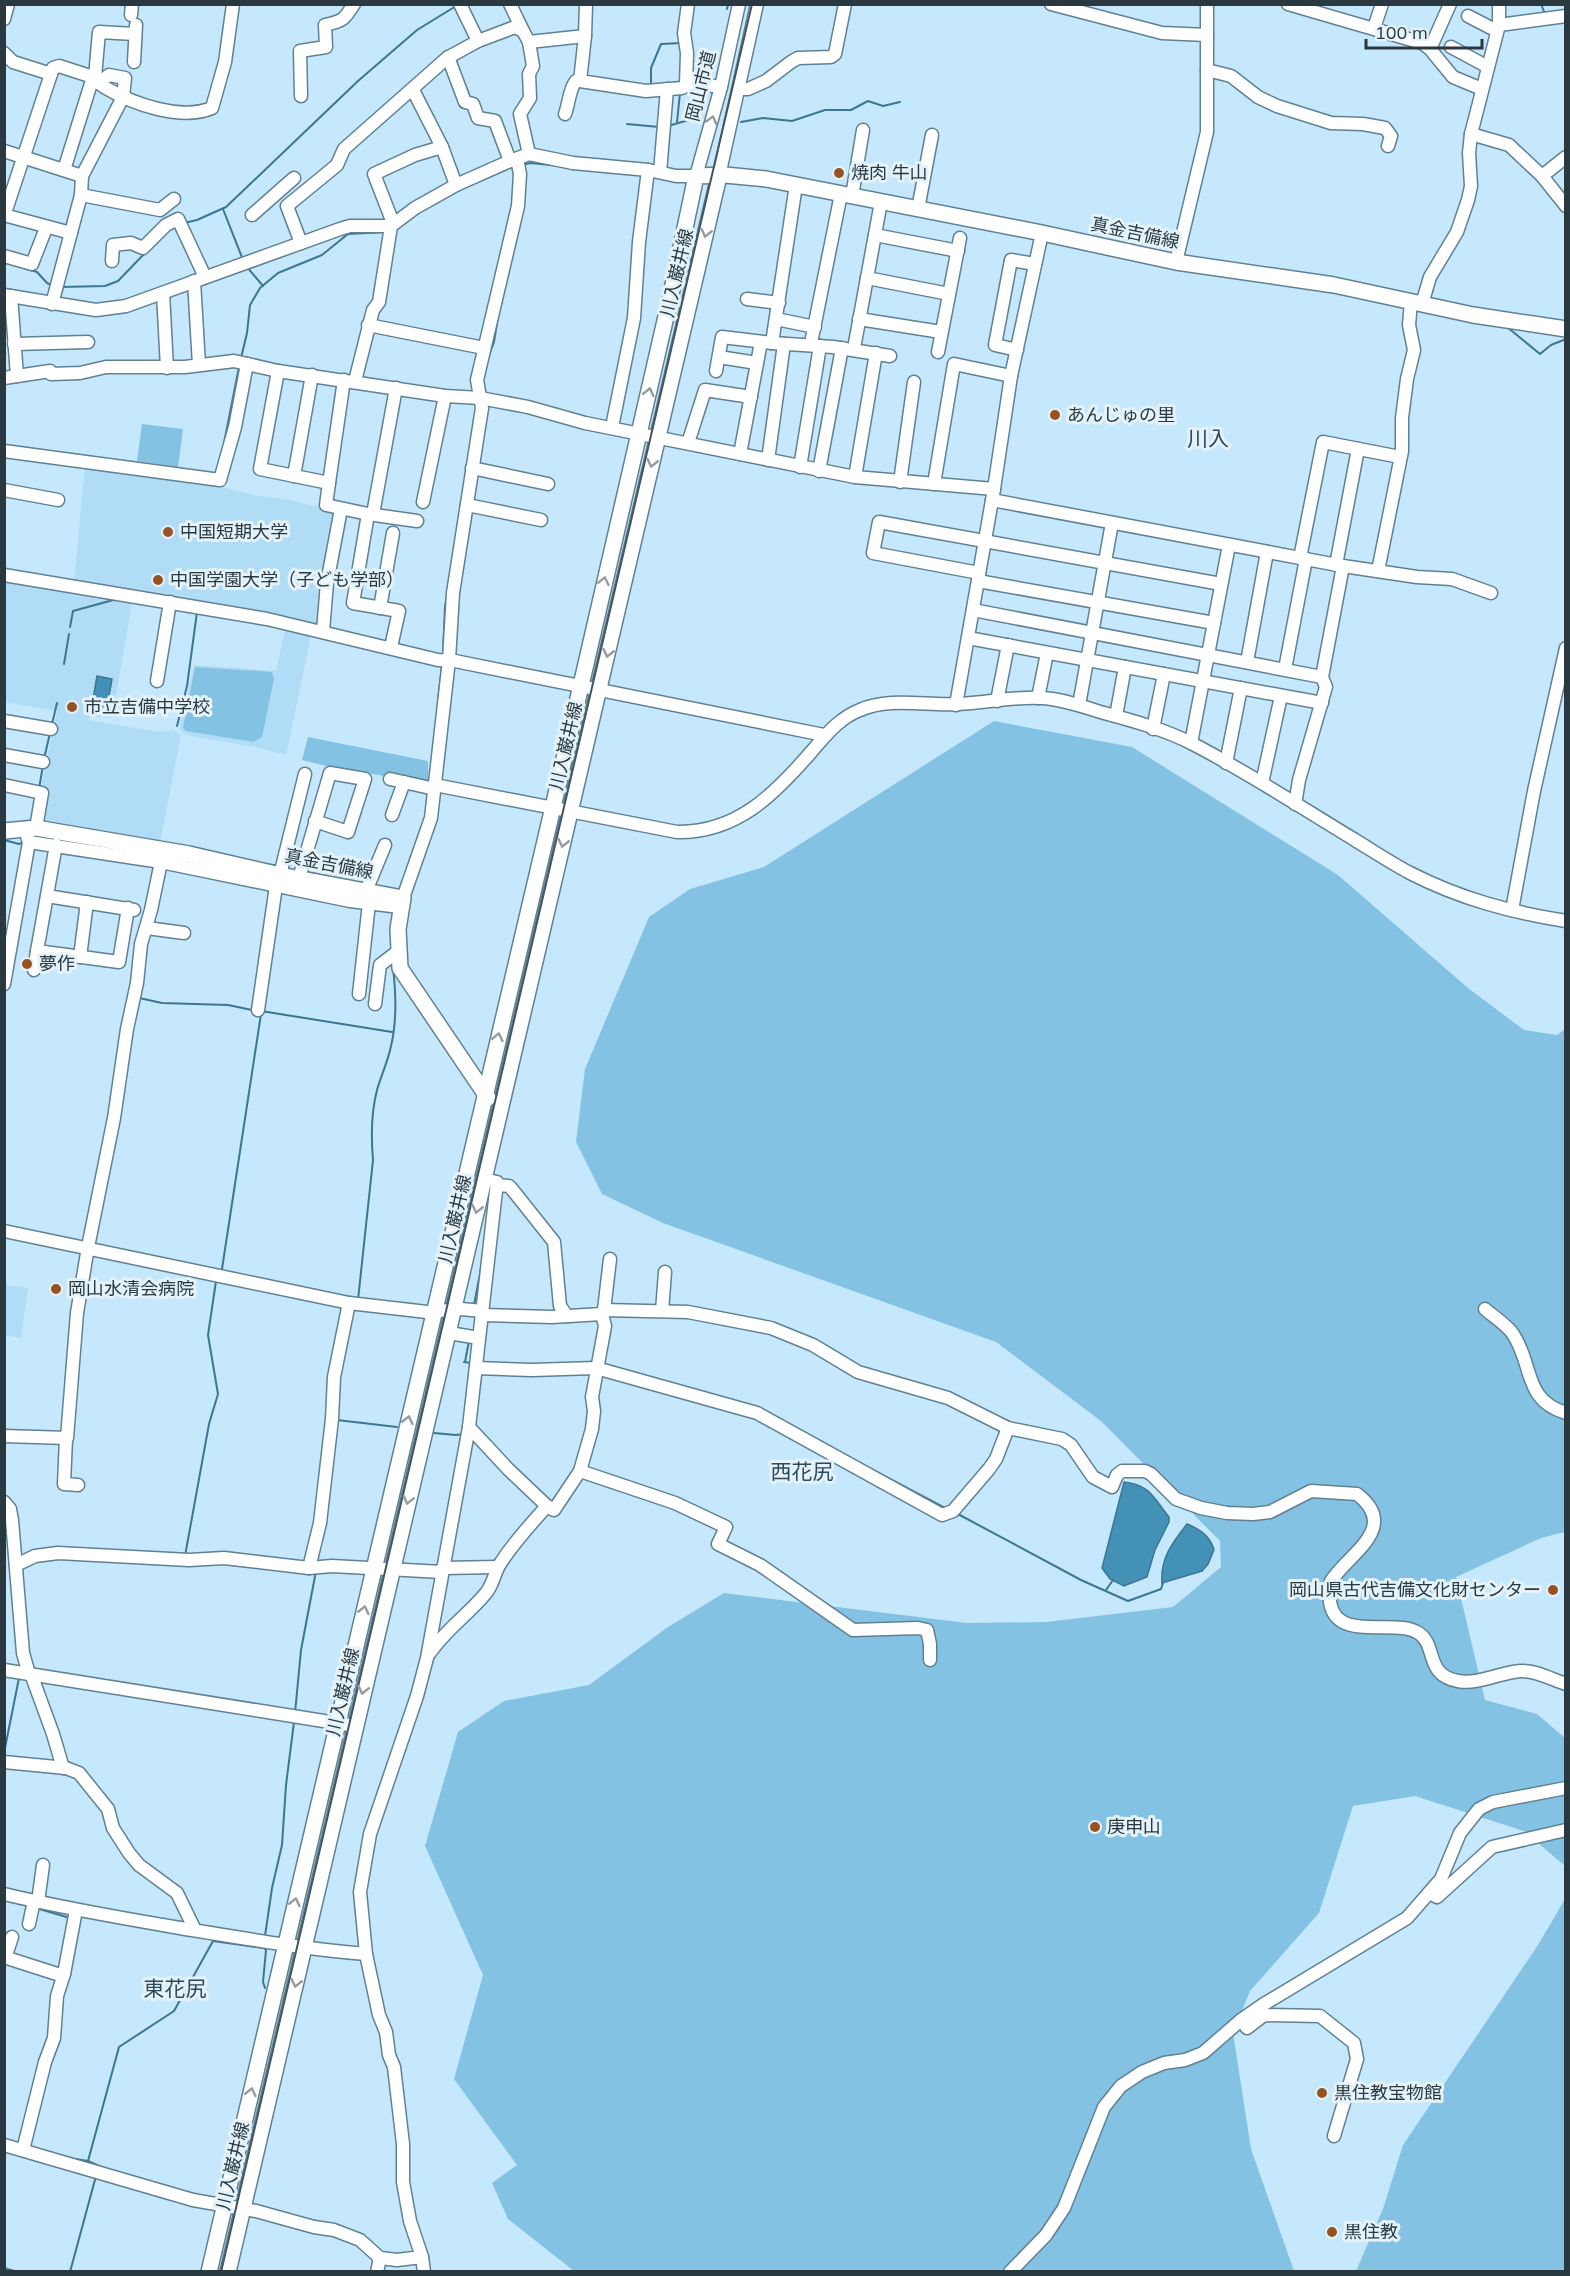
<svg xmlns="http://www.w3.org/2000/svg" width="1570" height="2276" viewBox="0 0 1570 2276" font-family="Mulish,'Noto Sans JP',sans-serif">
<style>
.built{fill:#b1dcf5}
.green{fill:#84c2e3}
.water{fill:#4491b7;stroke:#3c7693;stroke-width:1.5}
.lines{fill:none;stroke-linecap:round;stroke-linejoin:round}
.stream{stroke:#3c7693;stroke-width:2}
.minor-casing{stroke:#608193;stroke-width:15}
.major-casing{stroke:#608193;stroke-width:18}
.minor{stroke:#fff;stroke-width:12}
.major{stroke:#fff;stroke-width:15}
.rail{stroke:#43555e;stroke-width:2}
.oneway{stroke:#949ca0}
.poi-dot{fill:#965223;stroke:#e4f2fa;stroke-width:2}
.labels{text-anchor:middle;stroke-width:6;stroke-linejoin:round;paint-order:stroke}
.street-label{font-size:18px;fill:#2a3840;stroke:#e4f2fa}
.poi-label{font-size:18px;fill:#2a3840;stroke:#e4f2fa;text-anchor:start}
.quarter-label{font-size:21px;fill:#2b4a5b;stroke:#e4f2fa}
</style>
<rect width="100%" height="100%" fill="#c5e8fc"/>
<!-- built -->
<g class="built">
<path d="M85,466L215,485L253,495L285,499L335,511L320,628L74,583Z"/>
<path d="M4,577L119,597V601L132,603L112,718L91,716L88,720L158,732L172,730L181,735L160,842L40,822L45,788L41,787L57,711L5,702Z"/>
<path d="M286,626L310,632L311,636L286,755L260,748L192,736L184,734L179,729L194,665L276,671Z"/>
<path d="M4,1285L28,1288L21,1338L5,1335Z"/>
</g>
<!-- green -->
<g class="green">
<path d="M142,424L183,429L178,467L137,461Z"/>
<path d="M195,667L272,672L274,679L262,737L254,742L186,731L183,728Z"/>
<path d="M994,721L1132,747L1338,875L1468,988L1524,1030L1557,1035L1565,1029V1532L1541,1538L1456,1577L1485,1700L1537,1714L1565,1738V1866L1524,1831L1415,1796L1353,1806L1319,1913L1250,1991L1233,2033L1251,2149L1294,2271H574L508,2219L492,2183L517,2165L454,2079L483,1975L425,1846L458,1732L504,1701L589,1685L668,1627L724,1593L967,1623L1046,1622L1173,1607L1221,1567L1220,1541L1101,1421L996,1342L663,1223L602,1194L576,1142L585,1069L649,917L690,889L764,867Z"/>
<path d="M308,737L428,761V783L330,767L302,760Z"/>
<path d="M1565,1899V2271H1356L1383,2209L1403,2145L1538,1945Z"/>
</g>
<!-- water -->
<g class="water">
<path d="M97,676L112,679L107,707L92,705Z"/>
<path d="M1124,1482C1150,1485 1153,1497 1169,1517V1522L1155,1550L1147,1577L1124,1586L1110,1579L1102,1568Z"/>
<path d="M1187,1524C1200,1529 1211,1538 1214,1550L1208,1564L1202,1571L1162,1583C1160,1559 1172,1543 1187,1524Z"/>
</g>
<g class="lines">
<!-- stream -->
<g class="stream">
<path d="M1541,4L1545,14"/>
<path d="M727,9L728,4"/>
<path d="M651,86V68L661,44L682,43"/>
<path d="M677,122L680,93"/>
<path d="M741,122L763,118L792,121L825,110H851L868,101L883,106L900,102"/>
<path d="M627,124L659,127"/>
<path d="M668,126L699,117"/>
<path d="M522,165L530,163L561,166"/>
<path d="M223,209L243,260"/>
<path d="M184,223L197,220L226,207L358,81L417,30L456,6"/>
<path d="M4,262L37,272L47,283L52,285"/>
<path d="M247,267L263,286"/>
<path d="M60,287L105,286L118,281L146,252"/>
<path d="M1507,327L1540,354L1551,345L1566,339"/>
<path d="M489,355L494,342L498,317"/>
<path d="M241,358L247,333L250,305L260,288L278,273L322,255L348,234L386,232"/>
<path d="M224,443L239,367"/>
<path d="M465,478L474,424"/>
<path d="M70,627L73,611L117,599"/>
<path d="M443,653L445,607L460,513"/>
<path d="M64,664L69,634"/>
<path d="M438,701L442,665"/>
<path d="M52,724L57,703"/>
<path d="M177,726L187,686L197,612"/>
<path d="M44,759L50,733"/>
<path d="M39,789L43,765"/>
<path d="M35,837L56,840"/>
<path d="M4,840L19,844L24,842"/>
<path d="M255,862L279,866"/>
<path d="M305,872L317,874"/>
<path d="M139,998L162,1003L228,1005L252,1010"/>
<path d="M261,1011L392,1032"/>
<path d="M222,1269L261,1014"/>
<path d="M358,1300L373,1160C371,1137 371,1113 377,1090C381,1076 388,1061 391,1046C397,1021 396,993 393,968"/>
<path d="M474,1305L483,1258"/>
<path d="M464,1362L472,1363"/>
<path d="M465,1362L469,1341"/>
<path d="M337,1420L397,1427"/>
<path d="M434,1433L456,1435L464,1434"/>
<path d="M871,1469L945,1508"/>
<path d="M956,1513L1081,1580L1128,1601L1161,1589L1163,1583"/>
<path d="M185,1556L209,1424L218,1394L208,1335L216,1281"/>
<path d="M1106,1590L1113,1580"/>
<path d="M295,1713L301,1650L316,1571"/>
<path d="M4,1753L19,1678"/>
<path d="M4,1900L28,1906"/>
<path d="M36,1908L70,1918"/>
<path d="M203,1926L214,1927V1929"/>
<path d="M265,1936L272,1888L282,1845L286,1785L294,1722"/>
<path d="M213,1938V1941L264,1948L266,1950L263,1982L265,1988"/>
<path d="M69,2158L88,2161L106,2169"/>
<path d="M88,2161L119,2047L174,2011L213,1941"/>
<path d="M187,2192L202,2196"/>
<path d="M4,2268L18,2272"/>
<path d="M70,2272L96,2176"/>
</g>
<defs>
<g id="minor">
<path d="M460,4L478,41"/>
<path d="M510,4L523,31"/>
<path d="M1051,4L1162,33L1207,35"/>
<path d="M1288,4L1422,43L1430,49L1453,77L1482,89"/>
<path d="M131,15L132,4"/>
<path d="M1468,16L1497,31"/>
<path d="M4,19L8,4"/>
<path d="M1499,25L1566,16"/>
<path d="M1374,28L1382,4"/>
<path d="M585,36L586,4"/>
<path d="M529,42L585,36L580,81L646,91L682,88L691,83L721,87"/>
<path d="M1451,47L1488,67"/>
<path d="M1430,49L1450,4"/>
<path d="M4,53L13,62L51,74"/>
<path d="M448,57L465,102L473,104L478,118L495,121L510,161"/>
<path d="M134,62L136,25"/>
<path d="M1207,70L1231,76L1258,97L1277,106L1331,123L1363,124L1385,128L1391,136L1388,146"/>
<path d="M93,77C97,80 100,85 106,88C133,104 181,121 212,108L225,62L233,4"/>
<path d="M95,77L99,32L135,34"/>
<path d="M686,85L687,53L684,33L688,4"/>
<path d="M739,89H748L766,81L791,62L798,58L831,57L835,54L845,4"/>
<path d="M413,90L442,147L456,185"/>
<path d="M301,96L300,51L326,47L325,25C343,21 344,20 354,4"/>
<path d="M565,114C569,104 569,89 576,81H580"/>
<path d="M1471,134L1509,145L1542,176L1566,206"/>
<path d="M4,151L82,176L81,195L52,304"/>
<path d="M660,172L667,89"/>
<path d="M82,176L123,97L125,78L109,75L98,83"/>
<path d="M719,176L757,4"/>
<path d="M1542,176L1566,157"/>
<path d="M81,195L160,210L174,199"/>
<path d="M852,196L863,130"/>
<path d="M918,209L932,135"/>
<path d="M4,215L71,233"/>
<path d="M252,215L294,178"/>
<path d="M4,216L53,68L59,66L93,77L64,170"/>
<path d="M393,223L374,174L415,155L442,147"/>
<path d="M875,235L958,251"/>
<path d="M301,243L287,206L337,165L344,149L447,58L478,41L515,27L523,31L529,42L533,66L529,74L530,98L520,114L529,154"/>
<path d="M4,256L32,264L46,228"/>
<path d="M112,261L113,245L131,243L143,248L166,225L178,219L205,277"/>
<path d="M1176,262L1207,132V4"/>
<path d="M867,278L949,294"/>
<path d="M194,281L199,365"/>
<path d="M163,293L167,368"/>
<path d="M4,295L96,310L126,306L340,229L350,226H391L415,208L456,185L510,161L529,154L573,163L648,170L676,176H696L721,87L739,4"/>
<path d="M11,296L17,376"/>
<path d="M747,299L779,303"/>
<path d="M1422,304L1430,277L1457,232L1468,200L1471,186L1469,153L1471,134L1499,25V4"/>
<path d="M776,319L815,327"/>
<path d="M859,319L941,332"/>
<path d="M368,325L484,348"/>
<path d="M812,338L841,194"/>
<path d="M772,343L796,185"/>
<path d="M855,343L881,202"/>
<path d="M14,344L88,342"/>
<path d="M1017,350L995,345L1011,260L1035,264"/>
<path d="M938,352L960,238"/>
<path d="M719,357L757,363"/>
<path d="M278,371L260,469L329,483L344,380"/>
<path d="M716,371L722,337L772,343L833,347L890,356"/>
<path d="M4,378L50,371L51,374L80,373L106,367H185L234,361L278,371L445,396L480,398L528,407L585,423L855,477L994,489"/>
<path d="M355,381L373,310L379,302L391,226"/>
<path d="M612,427L634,318L639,242L648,170"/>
<path d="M688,443L705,390L751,397"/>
<path d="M4,451L220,480L235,427L247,364"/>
<path d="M740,454L761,342"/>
<path d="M768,460L784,344"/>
<path d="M800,467L820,346"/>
<path d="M472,468L548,484"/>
<path d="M819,471L842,348"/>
<path d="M294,476L312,375"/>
<path d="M855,477L876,353"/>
<path d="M900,482L914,382"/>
<path d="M329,483L326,505L368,514L417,521"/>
<path d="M934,484L954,364L1011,376"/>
<path d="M4,490L58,500"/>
<path d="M992,500L1343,566L1322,677L1326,687L1299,780L1295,804"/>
<path d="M423,502L445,396"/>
<path d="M467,505L541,520"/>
<path d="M368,514L353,603L399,611L391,647"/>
<path d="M373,514L396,388"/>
<path d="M1300,558L1323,442L1400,457"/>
<path d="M1336,565L1358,449"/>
<path d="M1343,566L1417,577L1452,579L1491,593"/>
<path d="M1378,571L1402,451V418L1407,379L1414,350L1409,325L1411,301"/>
<path d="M979,573L873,553L879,522L1221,584"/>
<path d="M4,575L267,619L438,660L455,661L824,735"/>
<path d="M978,581L1214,623"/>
<path d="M380,608L393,533"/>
<path d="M973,610L1322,677"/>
<path d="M323,631L327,583L341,509"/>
<path d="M968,638L1322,703"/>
<path d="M1247,662L1267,552"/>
<path d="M1285,669L1306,559"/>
<path d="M157,681L170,602"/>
<path d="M1038,698L1047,653"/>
<path d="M997,701L1008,645"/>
<path d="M956,705L994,489L1011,376L1042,233"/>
<path d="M1079,705L1112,523"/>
<path d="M1116,716L1125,667"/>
<path d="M4,721L51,729"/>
<path d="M1153,729L1164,674"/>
<path d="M1191,743L1229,545"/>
<path d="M4,755L43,762"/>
<path d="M1226,763L1241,688"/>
<path d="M390,779L435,789"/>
<path d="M1262,783L1281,696"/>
<path d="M4,785L42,793L36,828"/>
<path d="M435,785L677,832C737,833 775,794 812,751C826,735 839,718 860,710C890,697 926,706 958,704C985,703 1016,696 1042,698C1063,699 1084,707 1104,713C1134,721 1166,730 1193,744C1249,773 1302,808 1355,840C1373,851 1391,863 1410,873C1461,899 1510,912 1566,921"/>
<path d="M392,815L404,782"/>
<path d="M29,842L161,862L350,901L400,907"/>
<path d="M56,845L37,951L119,962L128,908"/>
<path d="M280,875L305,774"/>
<path d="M299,878L330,773L365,779L348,832L315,821"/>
<path d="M366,891L385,845"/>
<path d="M47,896L134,910"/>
<path d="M403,898L431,818L449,660L453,593L482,408L477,380L518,206L520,174L517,159"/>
<path d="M1512,910L1534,791L1566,648"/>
<path d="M147,928L184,933"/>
<path d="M80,957L87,902"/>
<path d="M34,970L37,951"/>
<path d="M4,984L29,842L27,836"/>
<path d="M359,994L369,903"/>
<path d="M375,1004L380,965L397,952"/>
<path d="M258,1010L276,886"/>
<path d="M497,1185L509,1186L511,1188L554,1242L560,1306L567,1316"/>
<path d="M4,1231L349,1303L427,1312L461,1309L483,1311"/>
<path d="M1485,1309C1494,1317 1507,1325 1513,1334C1534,1366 1523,1400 1566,1413"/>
<path d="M604,1310L610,1259"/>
<path d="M662,1311L665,1272"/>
<path d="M482,1315L552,1317L602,1314L604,1310L688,1312L771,1328L813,1345L858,1372L948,1398L1008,1428L1062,1439L1071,1445L1093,1477L1112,1487L1117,1475L1122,1471H1145L1151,1474L1176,1499L1201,1508L1227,1513L1253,1514L1270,1512L1311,1491L1357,1494C1401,1528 1348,1554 1331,1581C1318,1652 1395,1614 1420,1634C1437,1647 1425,1675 1458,1681C1478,1685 1501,1672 1521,1671C1535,1670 1553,1680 1566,1684"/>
<path d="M449,1333L479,1338"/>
<path d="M476,1368L532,1370L596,1368L757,1413L942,1515L953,1511L989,1469L996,1459L1008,1428"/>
<path d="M469,1427L508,1469L547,1506L554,1510L580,1471L592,1429L594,1411L592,1397L605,1326L602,1314"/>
<path d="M4,1436L67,1438L77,1313L88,1247L114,1118L127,1029L137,983L141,944L151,910L161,862"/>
<path d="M66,1438L64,1484L78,1485"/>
<path d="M580,1471L675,1503L726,1527L718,1544L760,1565L853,1630L918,1628L927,1630L930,1644V1660"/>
<path d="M4,1502L10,1509L12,1520L23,1653L29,1674"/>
<path d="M16,1565L35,1556L58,1553L189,1560L224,1558L309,1568L332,1566L442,1572"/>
<path d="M309,1568L320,1523L332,1419L334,1377L349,1303"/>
<path d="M443,1568L497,1567"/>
<path d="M429,1654C446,1629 468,1615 486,1593C494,1583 494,1573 500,1564C513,1543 530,1525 547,1506"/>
<path d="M4,1670L355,1726"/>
<path d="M31,1674L53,1734L63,1768"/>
<path d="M4,1762L66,1768L79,1773L108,1809L113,1828L129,1853L139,1865L177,1893L195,1930"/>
<path d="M1429,1893L1437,1897L1492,1847L1566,1830"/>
<path d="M4,1894C62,1908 121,1918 180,1928C242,1938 303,1949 366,1954"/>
<path d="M38,1902L43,1865"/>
<path d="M29,1924L34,1901"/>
<path d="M4,1957L57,1974H64"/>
<path d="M5,1958L12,1937"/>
<path d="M1241,2020L1247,2028L1264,2015L1320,2016L1354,2043L1357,2059L1334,2136"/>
<path d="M4,2145L193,2200L256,2211L314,2227L334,2230L360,2240L380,2258L397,2260L422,2257"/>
<path d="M23,2150L45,2062L54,2038L57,1996L64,1974L76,1910"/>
<path d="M377,2272L380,2258"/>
<path d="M424,2272L422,2257L410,2221L403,2182V2144L394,2067L389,2055L386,2032L379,2015L366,1954L360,1892L370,1834L417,1696L427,1658L469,1427L497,1182L484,1179"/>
<path d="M1010,2272L1046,2235L1064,2208L1104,2107L1121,2086L1142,2072L1164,2063L1185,2060L1203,2053L1241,2020L1264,2004L1407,1918L1441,1879L1460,1833L1479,1809L1493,1802L1566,1788"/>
</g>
<g id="major">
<path d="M4,831L36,828L189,854L280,875L403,898L398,929L400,968L488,1098"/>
<path d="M209,2272L553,807L670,299L696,176L725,175L766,179L1042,233L1176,262L1334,285L1473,315L1566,329"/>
<path d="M228,2272L719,176"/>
</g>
</defs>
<!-- minor casing -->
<use href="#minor" class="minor-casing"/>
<!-- major casing -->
<use href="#major" class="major-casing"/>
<!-- minor -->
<use href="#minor" class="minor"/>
<!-- major -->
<use href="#major" class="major"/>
<!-- rail -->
<path class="rail" d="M221,2272L752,4"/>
</g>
<!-- one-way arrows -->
<defs><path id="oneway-chevron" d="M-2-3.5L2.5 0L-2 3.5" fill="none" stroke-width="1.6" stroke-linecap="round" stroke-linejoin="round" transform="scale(1.5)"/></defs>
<g class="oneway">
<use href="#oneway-chevron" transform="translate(712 120) rotate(-75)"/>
<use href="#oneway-chevron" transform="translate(706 233) rotate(103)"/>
<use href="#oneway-chevron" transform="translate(649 392) rotate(-77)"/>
<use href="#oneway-chevron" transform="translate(652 463) rotate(103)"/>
<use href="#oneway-chevron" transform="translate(604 581) rotate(-77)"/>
<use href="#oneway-chevron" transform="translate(608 653) rotate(103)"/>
<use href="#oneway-chevron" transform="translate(563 843) rotate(103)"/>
<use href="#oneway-chevron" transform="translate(498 1037) rotate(-77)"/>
<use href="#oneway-chevron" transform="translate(477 1209) rotate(103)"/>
<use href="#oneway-chevron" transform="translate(408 1420) rotate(-77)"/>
<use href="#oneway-chevron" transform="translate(408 1500) rotate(104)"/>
<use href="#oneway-chevron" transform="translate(364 1610) rotate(-77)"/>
<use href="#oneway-chevron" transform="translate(363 1690) rotate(103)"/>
<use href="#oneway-chevron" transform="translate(295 1902) rotate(-77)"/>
<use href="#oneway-chevron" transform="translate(296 1983) rotate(103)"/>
<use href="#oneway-chevron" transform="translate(251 2092) rotate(-77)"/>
</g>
<!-- markers -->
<g class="poi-dot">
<circle cx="839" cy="173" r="6"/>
<circle cx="1055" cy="415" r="6"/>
<circle cx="168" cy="532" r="6"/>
<circle cx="158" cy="580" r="6"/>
<circle cx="72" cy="707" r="6"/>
<circle cx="27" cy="964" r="6"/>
<circle cx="56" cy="1289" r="6"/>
<circle cx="1553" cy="1590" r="6"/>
<circle cx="1095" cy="1827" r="6"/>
<circle cx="1322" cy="2093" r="6"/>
<circle cx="1332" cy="2232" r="6"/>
</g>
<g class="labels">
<!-- street labels -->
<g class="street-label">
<text transform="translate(701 86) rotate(-76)" y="6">岡山市道</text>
<text transform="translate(1135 233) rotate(12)" y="6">真金吉備線</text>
<text transform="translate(677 273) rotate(-77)" y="6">川入巌井線</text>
<text transform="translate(566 746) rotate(-77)" y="6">川入巌井線</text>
<text transform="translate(329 864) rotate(11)" y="6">真金吉備線</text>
<text transform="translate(455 1219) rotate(-77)" y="6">川入巌井線</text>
<text transform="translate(343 1692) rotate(-77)" y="6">川入巌井線</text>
<text transform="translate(233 2166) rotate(-77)" y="6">川入巌井線</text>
</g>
<!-- poi labels -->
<g class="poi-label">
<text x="851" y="179">焼肉 牛山</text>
<text x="1067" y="421">あんじゅの里</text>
<text x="180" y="538">中国短期大学</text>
<text x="170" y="586">中国学園大学（子ども学部）</text>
<text x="84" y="713">市立吉備中学校</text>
<text x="39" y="970">夢作</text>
<text x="68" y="1295">岡山水清会病院</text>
<text x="1541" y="1596" text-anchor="end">岡山県古代吉備文化財センター</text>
<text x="1107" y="1833">庚申山</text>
<text x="1334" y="2099">黒住教宝物館</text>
<text x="1344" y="2238">黒住教</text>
</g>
<!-- quarter labels -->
<g class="quarter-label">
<text x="1208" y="446">川入</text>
<text x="802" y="1479">西花尻</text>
<text x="175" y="1996">東花尻</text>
</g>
</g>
<!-- border -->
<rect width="1570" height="2276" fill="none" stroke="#2a3840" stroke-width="12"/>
<!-- scale -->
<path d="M1366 39v9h116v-9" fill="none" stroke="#2a3840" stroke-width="3"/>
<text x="1375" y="39" font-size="18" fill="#2a3840" stroke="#e4f2fa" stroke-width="4.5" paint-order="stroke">100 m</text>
</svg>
